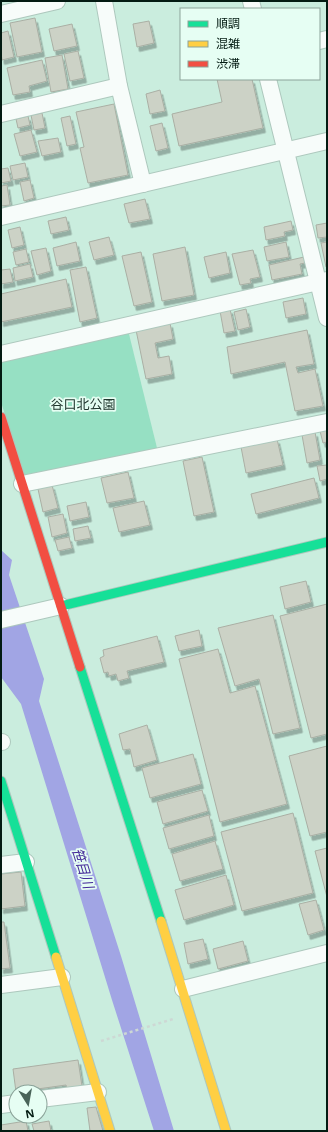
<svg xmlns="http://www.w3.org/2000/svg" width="328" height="1132" viewBox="0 0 328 1132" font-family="'Noto Sans','Noto Sans JP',sans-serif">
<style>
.green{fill:#96e0c3}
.water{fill:#a1a5e4}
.building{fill:#ccd2c6;stroke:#aaafa4;filter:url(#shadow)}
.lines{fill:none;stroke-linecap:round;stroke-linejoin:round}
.street-casing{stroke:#adc8bd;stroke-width:18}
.fast-casing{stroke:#adc8bd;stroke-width:11}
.slow-casing{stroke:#adc8bd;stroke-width:11}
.jam-casing{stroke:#adc8bd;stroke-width:11}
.path{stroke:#cdd8d4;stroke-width:2.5;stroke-dasharray:3 3;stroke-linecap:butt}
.street{stroke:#f7fcfa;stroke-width:16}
.fast{stroke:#16e098;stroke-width:9}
.slow{stroke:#ffcf43;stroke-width:9}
.jam{stroke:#f24e42;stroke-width:9}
.labels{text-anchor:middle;stroke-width:3.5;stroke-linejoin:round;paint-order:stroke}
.park-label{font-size:13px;fill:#20372e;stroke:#e6fef3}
.water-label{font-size:14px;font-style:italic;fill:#442999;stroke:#e6fef3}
</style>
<defs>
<filter id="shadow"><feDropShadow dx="2.5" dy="4.5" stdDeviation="0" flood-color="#0004"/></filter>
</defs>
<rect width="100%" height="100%" fill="#caedde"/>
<!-- green -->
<path class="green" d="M128,330L158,452L25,479L1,402V359Z"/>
<!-- water -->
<path class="water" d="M1,550L12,560L9,575L44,679L39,701L121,956L174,1131H154L112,1000L21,704L1,677Z"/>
<!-- building -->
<g class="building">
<path d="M35,18L42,52L17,57L10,23Z"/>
<path d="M149,21L154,43L137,47L133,24Z"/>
<path d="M72,24L77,46L54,51L49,29Z"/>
<path d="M8,31L14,57L2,60L1,53V33Z"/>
<path d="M78,51L84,78L70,81L64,54Z"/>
<path d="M62,55L68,89L51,92L45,58Z"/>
<path d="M42,60L47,81L29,86L30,92L13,95L7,68Z"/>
<path d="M217,79H252L263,128L179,146L172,114L222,102Z"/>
<path d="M160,90L165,111L150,114L146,94Z"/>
<path d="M114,104L128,175L88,183L80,148L84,147L76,112Z"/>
<path d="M42,113L45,128L34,130L31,115Z"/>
<path d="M28,116L30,125L18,128L16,119Z"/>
<path d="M70,116L76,144L67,146L61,118Z"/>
<path d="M162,123L168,148L156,151L150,126Z"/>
<path d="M31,130L37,152L20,156L14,134Z"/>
<path d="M58,138L61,152L42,156L38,141Z"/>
<path d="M25,163L28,177L13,180L10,166Z"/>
<path d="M8,168L11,181L1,183V169Z"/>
<path d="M30,180L34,198L24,201L20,182Z"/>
<path d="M7,185L10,205L1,206V186Z"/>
<path d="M145,199L150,219L129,223L124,204Z"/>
<path d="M66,217L69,230L51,234L48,221Z"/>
<path d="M291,221L293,230L284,232L285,236L266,240L264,227Z"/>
<path d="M327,223V237L318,238L316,225Z"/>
<path d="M20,227L24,245L12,248L8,230Z"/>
<path d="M109,237L114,255L94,260L89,242Z"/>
<path d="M76,242L80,261L57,266L53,248Z"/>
<path d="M286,242L289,257L267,261L264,247Z"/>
<path d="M327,242V267H326L321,243Z"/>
<path d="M185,247L194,295L162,301L153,254Z"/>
<path d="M46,248L51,271L37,275L31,251Z"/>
<path d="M26,249L29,262L16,265L13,252Z"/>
<path d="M253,250L260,277L250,279L251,283L240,285L232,254Z"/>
<path d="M141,252L152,302L134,306L122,256Z"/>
<path d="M226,252L230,273L209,278L204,257Z"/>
<path d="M304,257L305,263L300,264L302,274L272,280L269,265Z"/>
<path d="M30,264L33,277L15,281L13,268Z"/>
<path d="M86,267L97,318L80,322L70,270Z"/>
<path d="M10,269L13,282L1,284V270Z"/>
<path d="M66,279L72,307L1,322V294Z"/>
<path d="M303,298L306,314L286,318L283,302Z"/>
<path d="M230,309L235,331L224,333L220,311Z"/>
<path d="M246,309L250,327L238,330L234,312Z"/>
<path d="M170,323L173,339L155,343L158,358L169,356L172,374L146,379L136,330Z"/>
<path d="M307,330L314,364L296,367L298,373L315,369L323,406L295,411L285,362L231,374L227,347Z"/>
<path d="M327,430V442L323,443L320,431Z"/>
<path d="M315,432L320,460L307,463L302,435Z"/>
<path d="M277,439L283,465L246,473L241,447Z"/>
<path d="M202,457L214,512L194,516L183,461Z"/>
<path d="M327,465V479L320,481L317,466Z"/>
<path d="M128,472L134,498L107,503L101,478Z"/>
<path d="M314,478L319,498L256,514L251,494Z"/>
<path d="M52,485L58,508L43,512L38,489Z"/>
<path d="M144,501L150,525L119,532L113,508Z"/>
<path d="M86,502L89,517L70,521L67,506Z"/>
<path d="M63,514L67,533L52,537L48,517Z"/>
<path d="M88,526L91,538L75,541L73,529Z"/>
<path d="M69,537L72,548L58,551L55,540Z"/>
<path d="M306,581L311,602L285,609L280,587Z"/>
<path d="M327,604V734L311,738L280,616Z"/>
<path d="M273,615L300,728L273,734L259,679L235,686L218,628Z"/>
<path d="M199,630L202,646L179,651L175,636Z"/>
<path d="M157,636L164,662L127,671L129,678L118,681L116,674L109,676L108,672L104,673L100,658L104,656L103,650Z"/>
<path d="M218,649L230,693L255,686L287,804L220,822L179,659Z"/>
<path d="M147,725L157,760L134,767L130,749L123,750L119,734Z"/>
<path d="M327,746V832L310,836L289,756Z"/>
<path d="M193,754L201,784L150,798L142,768Z"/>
<path d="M202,790L208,811L163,824L157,802Z"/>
<path d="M293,813L313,893L242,911L221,832Z"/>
<path d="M209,815L214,836L169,849L163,828Z"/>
<path d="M215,841L223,869L180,881L172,854Z"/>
<path d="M327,848V897L315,851Z"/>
<path d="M21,872L25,906L1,909V874Z"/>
<path d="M226,875L234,905L184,920L175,890Z"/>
<path d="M316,900L324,930L308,935L299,904Z"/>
<path d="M1,922H4L10,968L1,969Z"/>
<path d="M203,939L208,959L188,964L184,943Z"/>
<path d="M243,941L248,961L218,969L213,949Z"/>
<path d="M78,1060L82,1086L67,1088L66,1085L16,1092L13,1069Z"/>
<path d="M96,1107L103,1131H90L87,1108Z"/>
<path d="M26,1121L28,1131H1V1125Z"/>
<path d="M49,1121L51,1131H34L32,1124Z"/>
</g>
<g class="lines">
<defs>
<g id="street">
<path d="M104,1L119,86L143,184"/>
<path d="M251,1L253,9"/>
<path d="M1,14L57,1"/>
<path d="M319,41L327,39"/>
<path d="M268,79L327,318"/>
<path d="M1,114L119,86"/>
<path d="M1,217L327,141"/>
<path d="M1,354L327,280"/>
<path d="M22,484L327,422"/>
<path d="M1,620L61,606"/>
<path d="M1,742H2"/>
<path d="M1,865L26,862"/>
<path d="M1,985L62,977"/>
<path d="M183,989L327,953"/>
<path d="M40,1099L98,1092"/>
<path d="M1,1105L16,1103"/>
</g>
<g id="fast">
<path d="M61,606L327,542"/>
<path d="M80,667L161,921"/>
<path d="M1,781L56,957"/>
</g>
<g id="slow">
<path d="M161,921L226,1131"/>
<path d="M56,957L110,1131"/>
</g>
<path id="jam" d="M1,417L80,667"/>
</defs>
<!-- street casing -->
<use href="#street" class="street-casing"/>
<!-- fast casing -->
<use href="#fast" class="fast-casing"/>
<!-- slow casing -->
<use href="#slow" class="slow-casing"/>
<!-- jam casing -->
<use href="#jam" class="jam-casing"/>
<!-- path -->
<path class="path" d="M101,1041L173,1019"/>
<!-- street -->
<use href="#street" class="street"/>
<!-- fast -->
<use href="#fast" class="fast"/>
<!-- slow -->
<use href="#slow" class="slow"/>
<!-- jam -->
<use href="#jam" class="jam"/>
</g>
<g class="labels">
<!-- park labels -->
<g class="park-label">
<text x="83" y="409">谷口北公園</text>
</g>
<!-- water labels -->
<g class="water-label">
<text transform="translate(83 868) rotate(73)" y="5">笹目川</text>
</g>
</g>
<!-- border -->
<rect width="328" height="1132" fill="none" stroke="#031b12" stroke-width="4"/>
<!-- legend -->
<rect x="180" y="8" width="140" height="72" fill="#e6fef3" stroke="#8ba399"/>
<rect x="188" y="21" width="20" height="6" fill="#16e098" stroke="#8ba399"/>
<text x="216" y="28" font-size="12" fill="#031b12">順調</text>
<rect x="188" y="41" width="20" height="6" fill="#ffcf43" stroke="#8ba399"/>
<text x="216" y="48" font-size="12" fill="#031b12">混雑</text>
<rect x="188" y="61" width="20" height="6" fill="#f24e42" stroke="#8ba399"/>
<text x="216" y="68" font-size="12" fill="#031b12">渋滞</text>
<!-- north arrow -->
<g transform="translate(28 1104) rotate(169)"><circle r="19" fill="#e6fef3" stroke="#8ba399"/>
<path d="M0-3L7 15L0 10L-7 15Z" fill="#496459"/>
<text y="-6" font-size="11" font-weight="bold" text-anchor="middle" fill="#031b12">N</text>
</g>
</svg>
